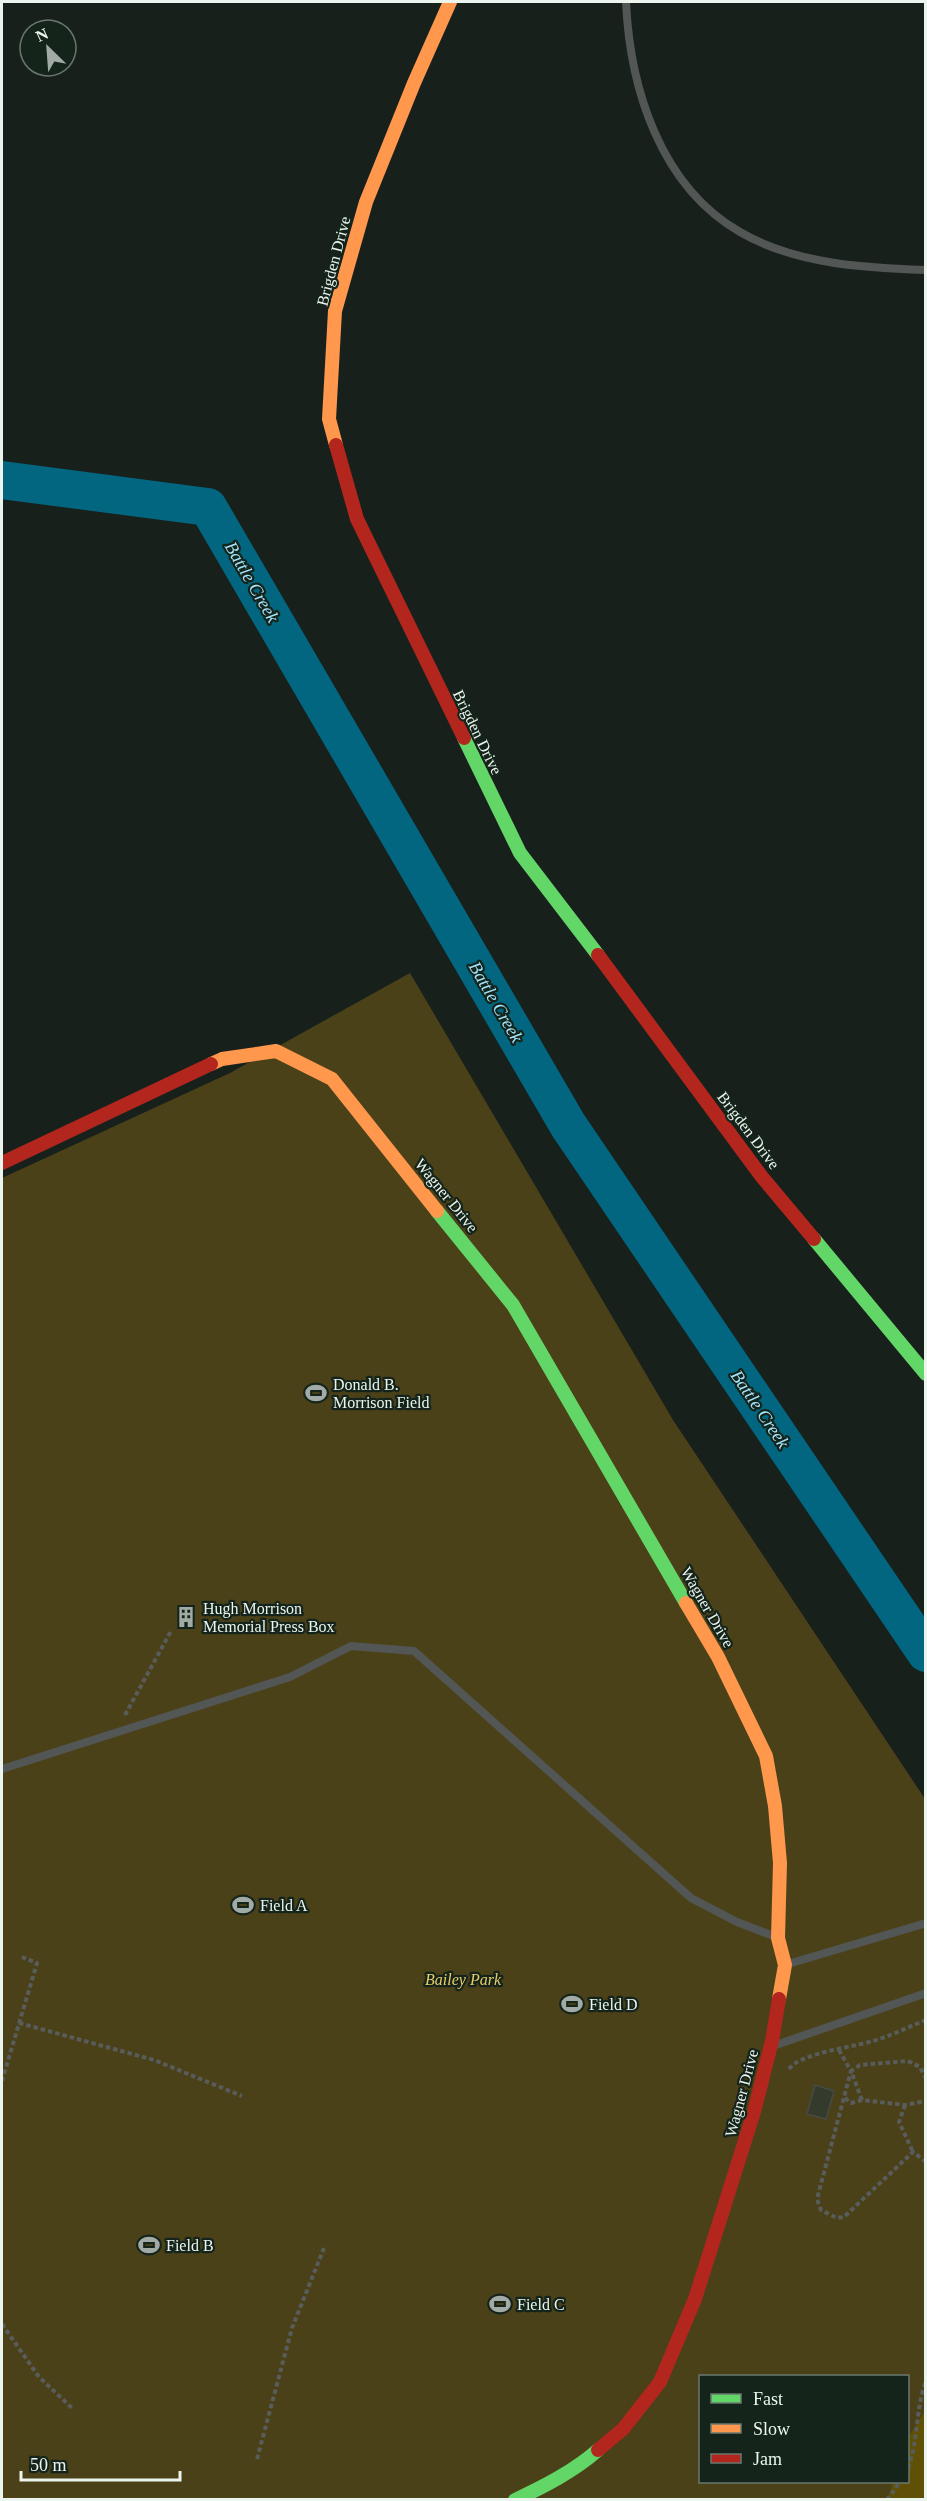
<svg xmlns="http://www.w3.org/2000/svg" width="927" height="2501" viewBox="0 0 927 2501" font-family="'Times New Roman',serif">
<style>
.green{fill:#4b4119;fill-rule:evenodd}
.forest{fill:#605005}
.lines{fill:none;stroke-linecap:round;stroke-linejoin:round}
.river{stroke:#026680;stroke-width:38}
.building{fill:#343b2d;stroke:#464b47;stroke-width:1.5}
.path{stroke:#585c5b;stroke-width:4;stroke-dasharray:4.5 3;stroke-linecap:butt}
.lane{stroke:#525655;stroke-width:8}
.fast{stroke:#63d668;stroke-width:14}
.slow{stroke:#ff974d;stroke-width:14}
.jam{stroke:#b3261e;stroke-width:14}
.labels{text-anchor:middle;stroke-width:4.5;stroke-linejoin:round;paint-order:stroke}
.street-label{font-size:16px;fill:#ebf5ee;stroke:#14241b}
.poi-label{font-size:16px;fill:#ebf5ee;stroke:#14241b;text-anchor:start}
.park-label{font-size:16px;font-style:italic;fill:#e9cb67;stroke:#14241b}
.water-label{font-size:18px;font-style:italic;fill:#a3e5fe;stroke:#14241b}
</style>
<rect width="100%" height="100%" fill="#18201c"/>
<!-- green -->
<path class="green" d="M410,973L673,1420L925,1799L926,2476L910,2499H2V1178L230,1073ZM700,2376H908V2482H700Z"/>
<!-- forest -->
<path class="forest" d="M925,2411V2498L884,2499L889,2495L893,2482H908V2438Z"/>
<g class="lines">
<!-- river -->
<path class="river" d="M2,480L208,507L568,1125L926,1653"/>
</g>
<!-- building -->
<path class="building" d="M815,2085L834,2091L826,2119L807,2114Z"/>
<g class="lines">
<!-- path -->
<g class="path">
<path d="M125,1715L171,1631"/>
<path d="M19,2023L154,2060L242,2096"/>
<path d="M839,2050L851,2071L817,2199L821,2210L837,2218L844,2217L913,2152L926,2162"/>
<path d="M789,2069C800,2053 854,2047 873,2041C891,2036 908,2027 926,2020"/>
<path d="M2,2081L37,1963L22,1957"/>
<path d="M845,2098L851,2103L862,2100L905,2105L926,2101"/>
<path d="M862,2100L851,2071L860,2065L908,2061L920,2067L926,2079"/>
<path d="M905,2105L899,2122L913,2152"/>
<path d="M2,2324L39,2377L72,2408L71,2410"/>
<path d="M257,2459L292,2328L324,2248"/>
<path d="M908,2468C919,2440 915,2409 926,2381"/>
<path d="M887,2500L900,2482"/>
</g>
<!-- lane -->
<g class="lane">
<path d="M626,2C630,88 660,186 740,232C795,264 864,268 926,270"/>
<path d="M2,1769L290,1677L351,1646L414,1651L691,1898L737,1922L776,1937"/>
<path d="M788,1964L926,1923"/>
<path d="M776,2045L926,1993"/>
</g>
<!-- fast -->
<g class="fast">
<path d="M464,738L520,853L598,955"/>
<path d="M437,1211L513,1305L686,1603"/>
<path d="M814,1239L926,1374"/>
<path d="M515,2500C545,2486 574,2471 598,2450"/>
</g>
<!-- slow -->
<g class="slow">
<path d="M336,445L329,419L335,311L366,202L414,83L450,2"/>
<path d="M211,1064L222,1059L276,1051L332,1079L437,1211"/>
<path d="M686,1603L718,1657L766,1756L775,1806L780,1863L778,1938L785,1965L779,1999"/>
</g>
<!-- jam -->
<g class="jam">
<path d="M336,445L357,519L464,738"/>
<path d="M598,955L762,1177L814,1239"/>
<path d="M2,1163L211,1064"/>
<path d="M598,2450L623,2429L660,2382L695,2299L754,2112L772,2041L779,1999"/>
</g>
</g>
<!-- icons -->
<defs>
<symbol id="stadium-bare" viewBox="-9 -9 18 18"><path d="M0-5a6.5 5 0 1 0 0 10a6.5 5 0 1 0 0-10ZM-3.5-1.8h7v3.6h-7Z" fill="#a1aaa4" stroke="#14241b" stroke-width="2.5" paint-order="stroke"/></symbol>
<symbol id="building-bare" viewBox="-9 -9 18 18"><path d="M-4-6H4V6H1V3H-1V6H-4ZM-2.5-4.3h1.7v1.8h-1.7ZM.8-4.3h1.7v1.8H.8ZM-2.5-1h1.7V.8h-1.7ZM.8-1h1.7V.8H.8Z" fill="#a1aaa4" stroke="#14241b" stroke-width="2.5" paint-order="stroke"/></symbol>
</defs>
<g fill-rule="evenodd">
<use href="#stadium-bare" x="301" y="1378" width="30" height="30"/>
<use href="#building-bare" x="171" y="1602" width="30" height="30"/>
<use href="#stadium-bare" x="228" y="1890" width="30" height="30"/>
<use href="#stadium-bare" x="557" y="1989" width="30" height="30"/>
<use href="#stadium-bare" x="134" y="2230" width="30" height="30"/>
<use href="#stadium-bare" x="485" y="2289" width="30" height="30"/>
</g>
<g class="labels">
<!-- street labels -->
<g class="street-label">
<text transform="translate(333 261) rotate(-75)" y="6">Brigden Drive</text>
<text transform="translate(478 732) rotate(64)" y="6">Brigden Drive</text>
<text transform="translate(749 1130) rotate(53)" y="6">Brigden Drive</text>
<text transform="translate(447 1195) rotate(51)" y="6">Wagner Drive</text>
<text transform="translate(708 1607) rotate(60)" y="6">Wagner Drive</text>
<text transform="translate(741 2093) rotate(-75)" y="6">Wagner Drive</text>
</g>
<!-- poi labels -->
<g class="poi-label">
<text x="333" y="1390">Donald B.<tspan x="333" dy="18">Morrison Field</tspan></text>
<text x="203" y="1614">Hugh Morrison<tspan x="203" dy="18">Memorial Press Box</tspan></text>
<text x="260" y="1911">Field A</text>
<text x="589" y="2010">Field D</text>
<text x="166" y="2251">Field B</text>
<text x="517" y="2310">Field C</text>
</g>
<!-- park labels -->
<g class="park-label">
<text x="463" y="1985">Bailey Park</text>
</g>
<!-- water labels -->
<g class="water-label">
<text transform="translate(252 582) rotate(60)" y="6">Battle Creek</text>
<text transform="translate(496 1002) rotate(60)" y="6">Battle Creek</text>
<text transform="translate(760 1409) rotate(56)" y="6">Battle Creek</text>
</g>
</g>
<!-- border -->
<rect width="927" height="2501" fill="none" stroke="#ebf5ee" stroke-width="6"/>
<!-- legend -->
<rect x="699" y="2375" width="210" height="108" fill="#14241b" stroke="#6a786f" stroke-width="1.5"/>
<rect x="711" y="2394" width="30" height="9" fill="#63d668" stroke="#6a786f" stroke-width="1.5"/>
<text x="753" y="2405" font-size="18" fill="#ebf5ee">Fast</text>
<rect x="711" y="2424" width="30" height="9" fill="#ff974d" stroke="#6a786f" stroke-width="1.5"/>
<text x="753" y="2435" font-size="18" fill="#ebf5ee">Slow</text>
<rect x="711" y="2454" width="30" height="9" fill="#b3261e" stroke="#6a786f" stroke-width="1.5"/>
<text x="753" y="2465" font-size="18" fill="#ebf5ee">Jam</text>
<!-- north arrow -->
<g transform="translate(48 48) rotate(335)"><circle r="28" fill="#14241b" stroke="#6a786f" stroke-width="1.5"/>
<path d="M0-4.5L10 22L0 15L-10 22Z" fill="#a1aaa4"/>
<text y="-9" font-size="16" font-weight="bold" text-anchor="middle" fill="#ebf5ee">N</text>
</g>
<!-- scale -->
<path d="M21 2471v9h159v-9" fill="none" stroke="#ebf5ee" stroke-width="3"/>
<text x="30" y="2471" font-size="18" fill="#ebf5ee" stroke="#14241b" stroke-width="4.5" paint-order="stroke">50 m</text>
</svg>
